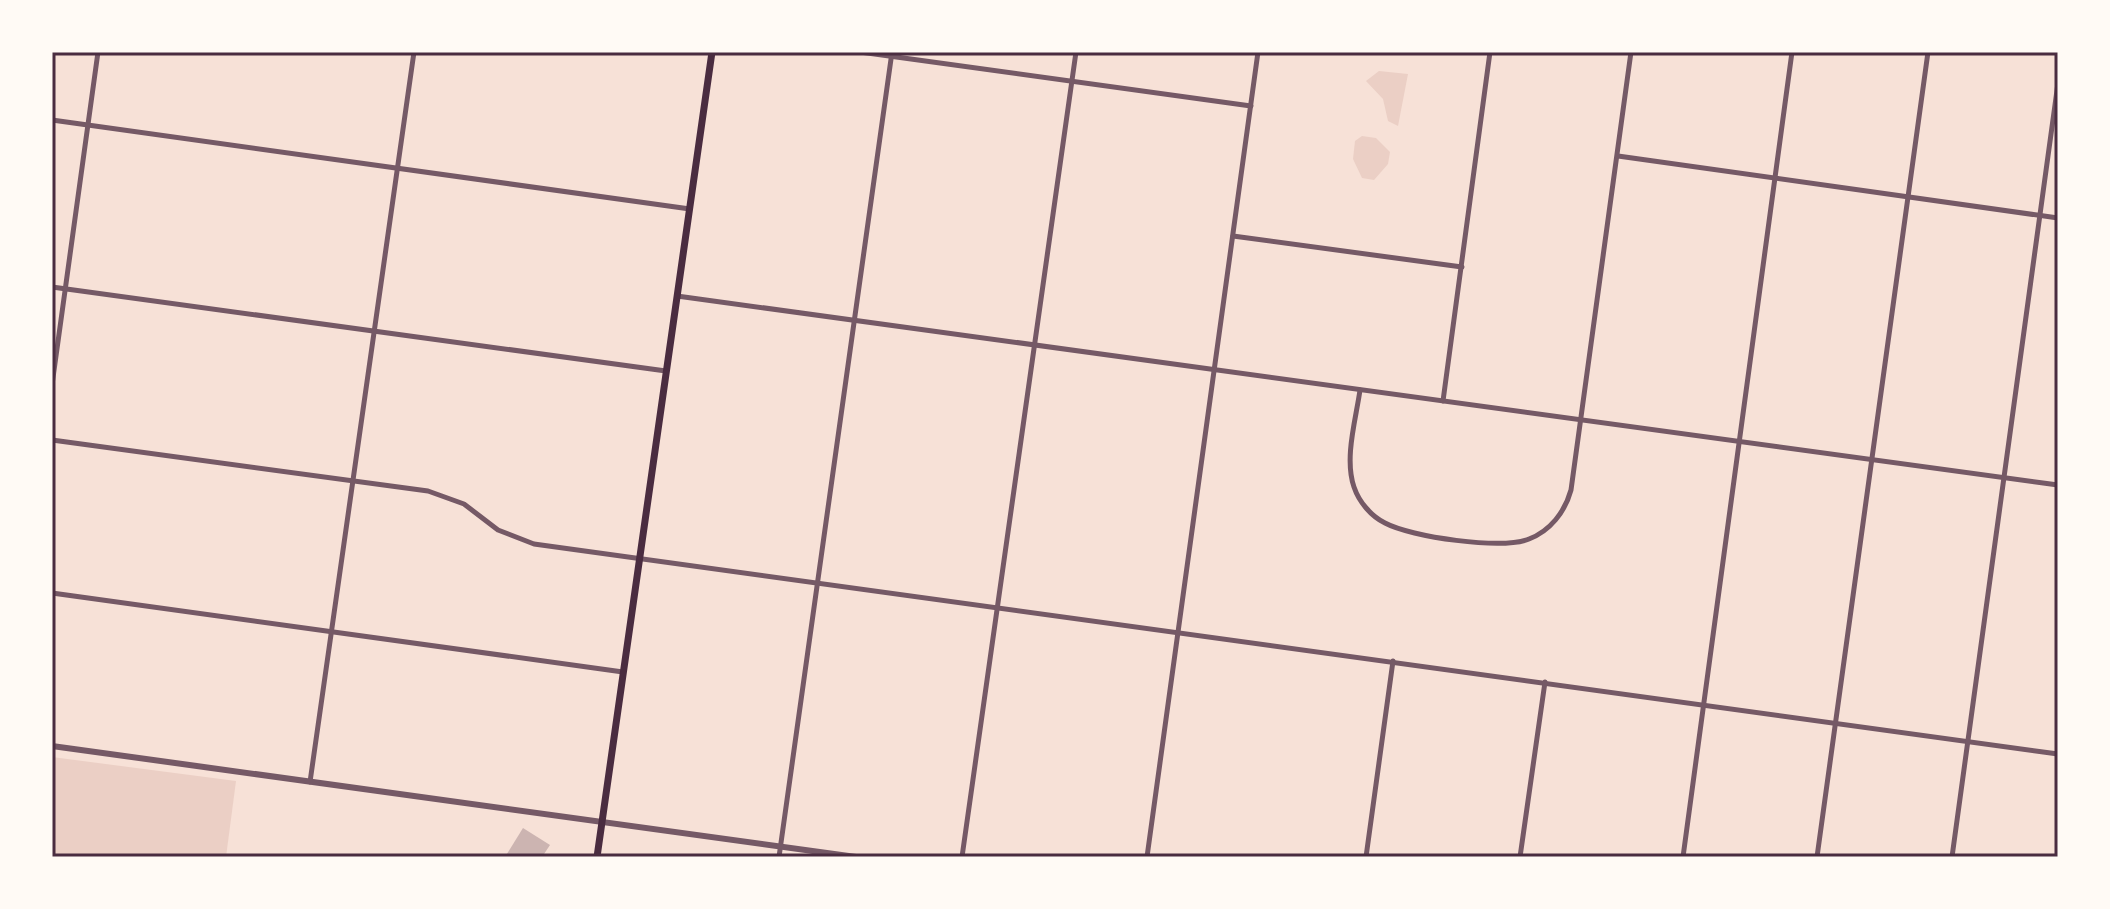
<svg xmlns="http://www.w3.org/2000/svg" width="2110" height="909" viewBox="0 0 2110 909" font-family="Signika,sans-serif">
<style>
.green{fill:#ebcfc5}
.building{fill:#ccb4b1}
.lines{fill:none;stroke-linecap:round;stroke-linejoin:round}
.minor{stroke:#755966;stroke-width:5}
.tertiary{stroke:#755966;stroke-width:6}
.secondary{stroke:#4a2c40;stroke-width:7}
.neatline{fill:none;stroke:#4a2c40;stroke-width:3}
</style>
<rect width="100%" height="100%" fill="#f7e1d7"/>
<!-- green -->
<g class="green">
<path d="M1379,71L1408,74L1398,126L1388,121L1383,99L1366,81Z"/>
<path d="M1362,136L1376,138L1390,152L1388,164L1374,180L1362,178L1353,159L1355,141Z"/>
<path d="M52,757L236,781L226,857H52Z"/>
</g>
<!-- building -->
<path class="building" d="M523,828L550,845L542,857H505Z"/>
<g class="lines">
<!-- minor -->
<g class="minor">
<path d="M860,52L1251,106"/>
<path d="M52,120L690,209"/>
<path d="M1618,156L2058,218"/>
<path d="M1233,236L1462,267"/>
<path d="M52,287L666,371"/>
<path d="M677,296L2058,485"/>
<path d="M52,385L98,52"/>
<path d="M1360,390C1356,419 1344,458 1354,487C1359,502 1371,516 1385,523C1411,537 1501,550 1529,539C1550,531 1565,512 1571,490L1631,52"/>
<path d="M1443,401L1490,52"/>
<path d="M52,440L428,491L464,504L498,530L534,544L2058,754"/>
<path d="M52,593L623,672"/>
<path d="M310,782L414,52"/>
<path d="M779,857L892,52"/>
<path d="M962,857L1076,52"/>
<path d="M1147,857L1258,52"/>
<path d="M1366,857L1393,661"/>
<path d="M1520,857L1545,682"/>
<path d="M1683,857L1792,52"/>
<path d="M1817,857L1928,52"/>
<path d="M1952,857L2058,83"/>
</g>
<!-- tertiary -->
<path class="tertiary" d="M52,746L856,857"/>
<!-- secondary -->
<path class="secondary" d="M597,857L712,52"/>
</g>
<!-- border -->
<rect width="2110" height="909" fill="none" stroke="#fffaf5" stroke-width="108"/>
<rect x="54" y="54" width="2002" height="801" class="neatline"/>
</svg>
